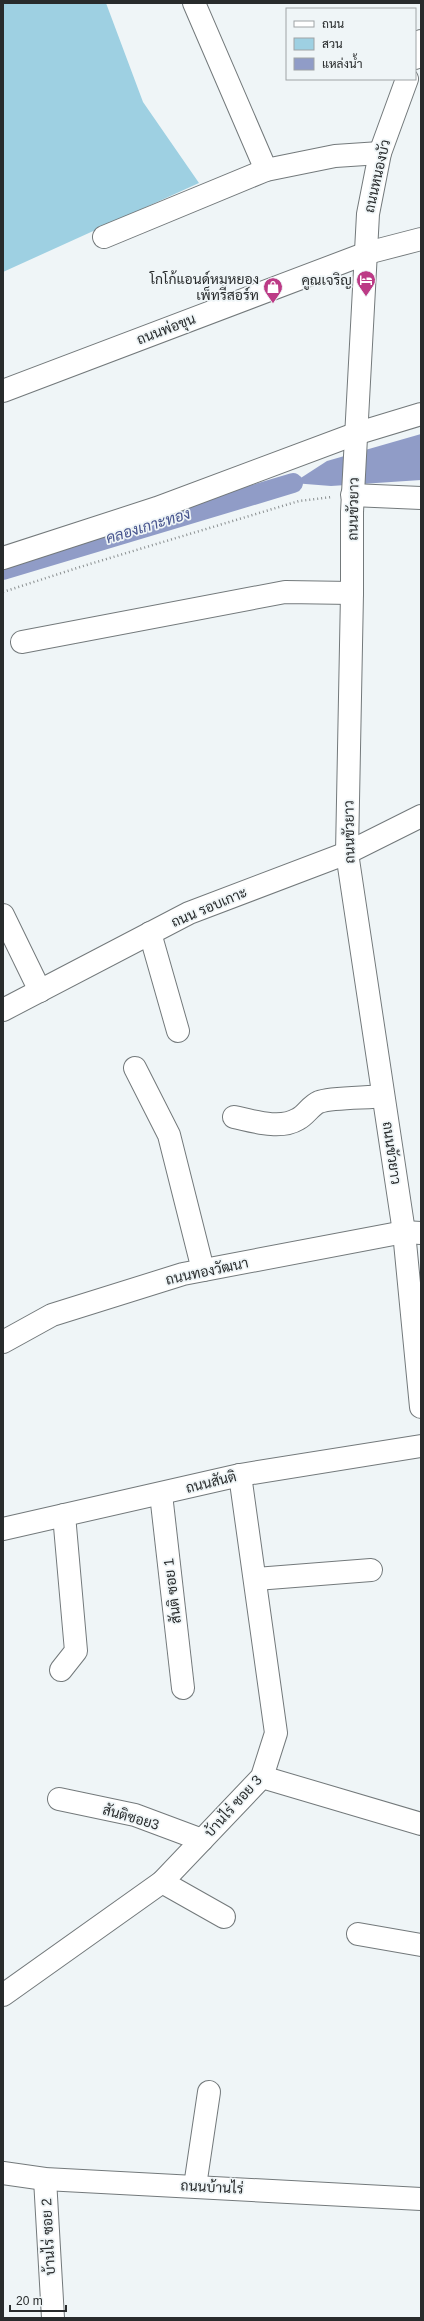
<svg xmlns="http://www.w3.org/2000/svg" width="424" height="2321" viewBox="0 0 424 2321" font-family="Helvetica,Sarabun,sans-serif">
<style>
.green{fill:#9ed0e2}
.water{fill:#909cc7}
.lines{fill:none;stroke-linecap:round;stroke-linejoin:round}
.canal{stroke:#909cc7;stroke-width:20}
.minor-casing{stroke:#73797b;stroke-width:24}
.major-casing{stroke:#73797b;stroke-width:24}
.path{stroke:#8a8f90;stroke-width:2.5;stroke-dasharray:1 3;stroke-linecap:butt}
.minor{stroke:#fff;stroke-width:22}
.major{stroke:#fff;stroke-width:22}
.labels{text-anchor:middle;stroke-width:3.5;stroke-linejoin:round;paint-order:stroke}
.street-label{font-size:14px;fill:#282b2c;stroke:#eff5f7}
.poi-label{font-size:14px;fill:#282b2c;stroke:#eff5f7;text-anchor:end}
.water-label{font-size:15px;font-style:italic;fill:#46538d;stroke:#eff5f7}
</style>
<rect width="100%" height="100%" fill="#eff5f7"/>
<!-- green -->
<path class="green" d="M3,3H106L143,102L199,183L3,272Z"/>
<!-- water -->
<path class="water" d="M421,434V480L331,486L293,483L327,461Z"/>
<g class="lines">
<!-- canal -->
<path class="canal" d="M3,570L293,483"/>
<defs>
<g id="minor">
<path d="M194,3L266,170"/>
<path d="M415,58L421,41"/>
<path d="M407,79L380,153L368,214L352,512V593L347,853L404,1232L421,1407"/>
<path d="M104,237L266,170L335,156L380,153"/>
<path d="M352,495L421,498"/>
<path d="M3,558L157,508L355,434L421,414"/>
<path d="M22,642L285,592L352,593"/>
<path d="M3,915L40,991"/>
<path d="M150,933L178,1031"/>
<path d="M3,1010L189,913L347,853L421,816"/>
<path d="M135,1068L169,1135L203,1270"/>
<path d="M234,1117C253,1121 280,1130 298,1119C306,1115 310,1106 319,1102C331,1097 369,1098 383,1096"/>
<path d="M3,1342L52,1315L183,1274L404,1232L421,1233"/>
<path d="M161,1494L183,1688"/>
<path d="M3,1529L240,1475L421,1446"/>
<path d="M256,1579L371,1570"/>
<path d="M61,1670L76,1651L64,1515"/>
<path d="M262,1777L421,1824"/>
<path d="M59,1799L135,1815L202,1840"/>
<path d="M162,1882L224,1917"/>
<path d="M358,1934L421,1945"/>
<path d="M3,1995L162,1882L262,1777L276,1733L240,1475"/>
<path d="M3,2173L45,2179L421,2199"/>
<path d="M45,2179L53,2318"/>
<path d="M195,2186L209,2092"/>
</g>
<path id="major" d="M3,391L367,253L421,239"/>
</defs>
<!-- minor casing -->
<use href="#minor" class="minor-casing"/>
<!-- major casing -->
<use href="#major" class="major-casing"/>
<!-- path -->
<path class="path" d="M3,592L80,567L299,501L332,497"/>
<!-- minor -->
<use href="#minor" class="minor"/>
<!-- major -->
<use href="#major" class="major"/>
</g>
<!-- icons -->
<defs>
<symbol id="hotel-pin" viewBox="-11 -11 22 30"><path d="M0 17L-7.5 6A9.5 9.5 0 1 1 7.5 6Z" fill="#bc3b86" stroke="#eff5f7"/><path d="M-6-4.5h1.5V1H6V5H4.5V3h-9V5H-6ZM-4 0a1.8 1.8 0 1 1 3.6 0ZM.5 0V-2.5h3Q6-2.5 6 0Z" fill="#fff"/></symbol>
<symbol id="shop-pin" viewBox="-11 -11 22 30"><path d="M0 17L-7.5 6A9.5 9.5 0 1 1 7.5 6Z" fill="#bc3b86" stroke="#eff5f7"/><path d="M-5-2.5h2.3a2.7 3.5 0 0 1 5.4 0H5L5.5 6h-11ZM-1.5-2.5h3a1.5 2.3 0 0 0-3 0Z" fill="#fff"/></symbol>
</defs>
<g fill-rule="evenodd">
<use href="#hotel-pin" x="355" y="269" width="22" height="30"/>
<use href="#shop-pin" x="262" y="276" width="22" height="30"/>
</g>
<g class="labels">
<!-- street labels -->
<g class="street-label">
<text transform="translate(377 176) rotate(-77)" y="5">ถนนหนองบัว</text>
<text transform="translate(166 329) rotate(-21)" y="5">ถนนพ่อขุน</text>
<text transform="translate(353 509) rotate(-89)" y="5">ถนนขัวยาว</text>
<text transform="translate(349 832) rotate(-91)" y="5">ถนนขัวยาว</text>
<text transform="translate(209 907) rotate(-23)" y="5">ถนน รอบเกาะ</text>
<text transform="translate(392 1153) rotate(82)" y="5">ถนนขัวยาว</text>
<text transform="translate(207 1271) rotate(-12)" y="5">ถนนทองวัฒนา</text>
<text transform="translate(211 1482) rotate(-14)" y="5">ถนนสันติ</text>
<text transform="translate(172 1591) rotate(-97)" y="5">สันติ ซอย 1</text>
<text transform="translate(233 1806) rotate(-48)" y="5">บ้านไร่ ซอย 3</text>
<text transform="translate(131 1817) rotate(16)" y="5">สันติซอย3</text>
<text transform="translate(212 2187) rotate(3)" y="5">ถนนบ้านไร่</text>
<text transform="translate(48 2237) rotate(-93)" y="5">บ้านไร่ ซอย 2</text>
</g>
<!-- poi labels -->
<g class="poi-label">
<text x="259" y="284">โกโก้แอนด์หมูหยอง<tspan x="259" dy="16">เพ็ทรีสอร์ท</tspan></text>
<text x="352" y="285">คูณเจริญ</text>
</g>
<!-- water labels -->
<g class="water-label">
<text transform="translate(148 526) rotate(-17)" y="5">คลองเกาะทอง</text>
</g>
</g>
<!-- border -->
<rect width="424" height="2321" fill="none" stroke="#282b2c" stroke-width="8"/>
<!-- legend -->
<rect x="286" y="8" width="130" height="72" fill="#eff5f7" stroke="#9fa4a6"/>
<rect x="294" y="21" width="20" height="6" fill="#ffffff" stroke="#9fa4a6"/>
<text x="322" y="28" font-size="12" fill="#282b2c">ถนน</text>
<rect x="294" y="38" width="20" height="12" fill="#9ed0e2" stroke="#9fa4a6"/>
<text x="322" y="48" font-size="12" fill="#282b2c">สวน</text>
<rect x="294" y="58" width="20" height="12" fill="#909cc7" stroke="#9fa4a6"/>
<text x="322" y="68" font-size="12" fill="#282b2c">แหล่งน้ำ</text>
<!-- scale -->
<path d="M10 2305v6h56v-6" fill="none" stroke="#282b2c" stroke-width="2"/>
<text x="16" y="2305" font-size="12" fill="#282b2c" stroke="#eff5f7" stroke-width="3" paint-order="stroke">20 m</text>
</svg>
